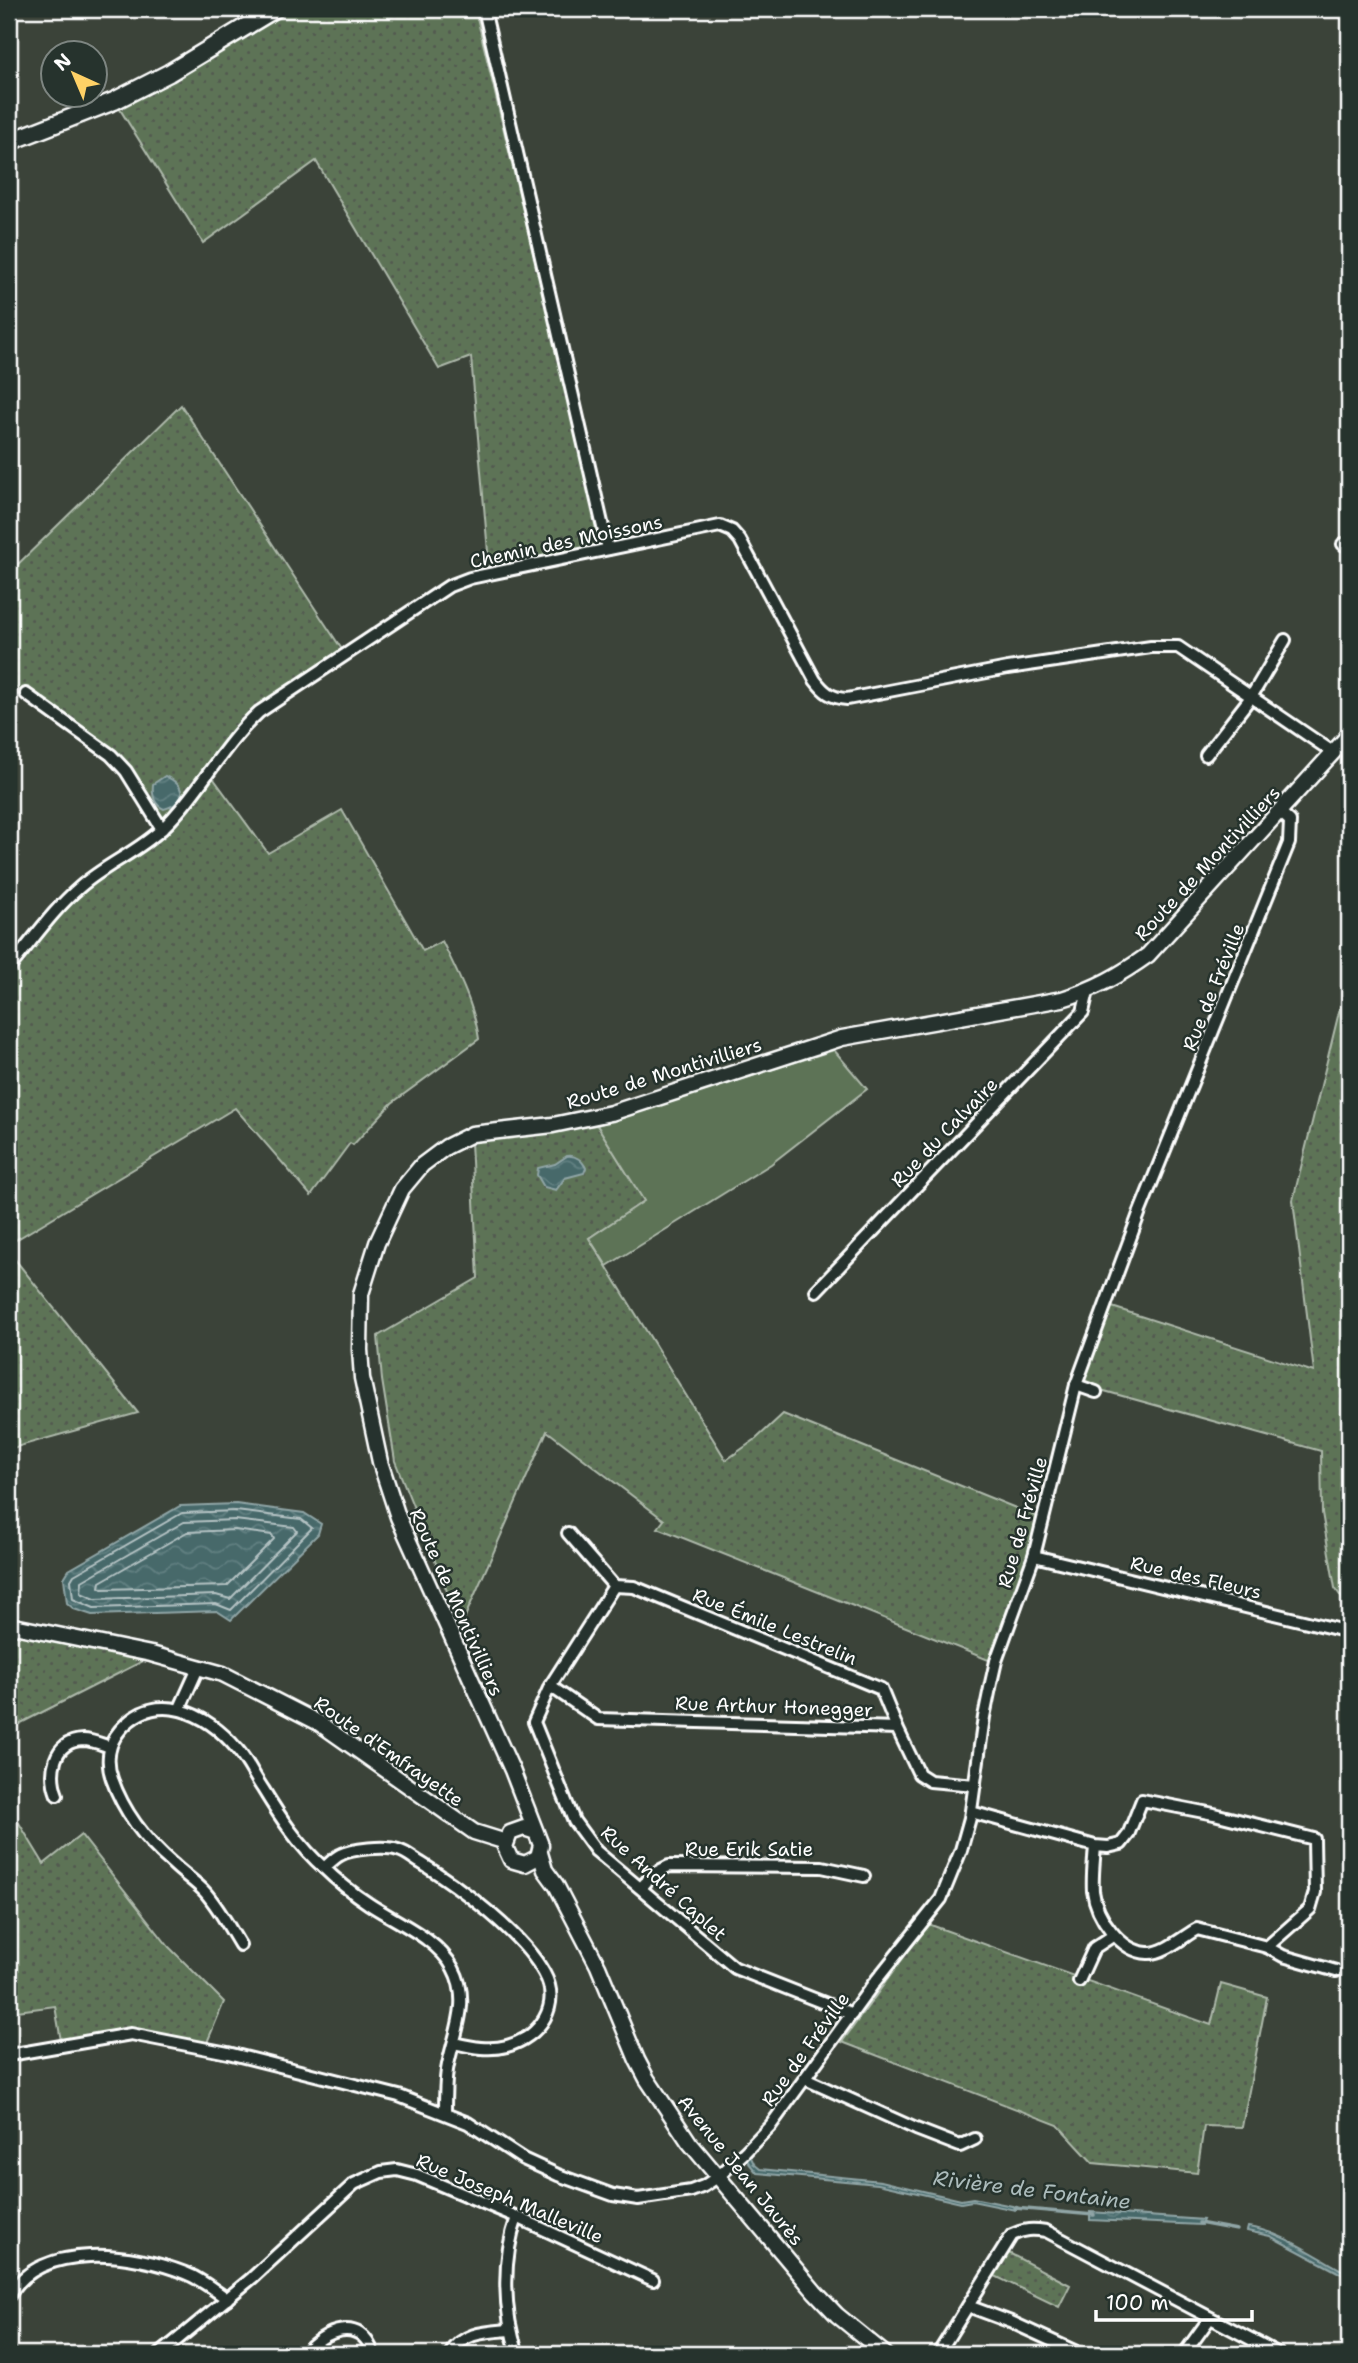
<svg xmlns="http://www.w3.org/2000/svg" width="1358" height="2363" viewBox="0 0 1358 2363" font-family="'Shantell Sans',sans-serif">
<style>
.grass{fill:url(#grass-dots);stroke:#aeb9ab;stroke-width:2}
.pitch{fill:#5d7357;stroke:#aeb9ab;stroke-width:2}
.water{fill:url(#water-waves);stroke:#90a5a6;stroke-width:2}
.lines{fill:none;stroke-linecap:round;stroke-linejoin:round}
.shore{stroke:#b5c3c4;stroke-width:2}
.stream{stroke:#90a5a6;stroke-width:3.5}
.minor-casing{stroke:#fff;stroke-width:16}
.tertiary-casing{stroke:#fff;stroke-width:19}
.secondary-casing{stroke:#fff;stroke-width:21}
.minor{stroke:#26332d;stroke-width:10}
.tertiary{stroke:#26332d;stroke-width:14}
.secondary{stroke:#26332d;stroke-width:16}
.labels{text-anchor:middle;stroke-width:5;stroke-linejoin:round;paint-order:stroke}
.street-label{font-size:19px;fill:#fff;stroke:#26332d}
.water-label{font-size:21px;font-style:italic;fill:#acbcbc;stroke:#26332d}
</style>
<defs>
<pattern id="grass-dots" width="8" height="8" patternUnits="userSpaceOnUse" patternTransform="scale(1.75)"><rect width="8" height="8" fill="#5d7357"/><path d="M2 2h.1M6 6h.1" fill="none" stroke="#525a50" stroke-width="1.8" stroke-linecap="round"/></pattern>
<pattern id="water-waves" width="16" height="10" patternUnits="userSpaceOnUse" patternTransform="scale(1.75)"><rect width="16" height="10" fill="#46696b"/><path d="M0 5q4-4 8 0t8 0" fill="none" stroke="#628081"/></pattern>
</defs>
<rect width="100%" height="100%" fill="#3b4339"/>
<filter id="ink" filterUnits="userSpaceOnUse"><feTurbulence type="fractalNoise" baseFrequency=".0143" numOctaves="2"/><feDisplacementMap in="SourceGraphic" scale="14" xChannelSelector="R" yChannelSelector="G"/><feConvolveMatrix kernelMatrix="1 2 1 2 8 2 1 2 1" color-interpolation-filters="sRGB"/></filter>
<g filter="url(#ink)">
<!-- grass -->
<g class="grass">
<path d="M265,9H475L605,554L490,575L471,357L439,369L316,161L203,243L113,98Z"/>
<path d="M181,405L343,651L257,718L211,775L268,853L342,810L423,951L442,941C457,972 474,1004 479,1039L392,1103L353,1145L350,1143L311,1196L235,1108L9,1244V963L44,921L129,853L157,827L121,769L9,682V573Z"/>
<path d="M1349,971V1608L1335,1588L1322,1513L1321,1451L1079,1384L1109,1306L1314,1372L1293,1200Z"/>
<path d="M597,1125L645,1201L589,1238L726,1460L756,1439L783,1414L1038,1517L1026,1562L991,1661L658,1528L664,1520L547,1431L461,1626L395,1461L382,1380L378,1336L478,1278L471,1142L486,1136Z"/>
<path d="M9,1252L138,1413L9,1449Z"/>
<path d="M9,1630L145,1660L9,1729Z"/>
<path d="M19,1823L44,1864L81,1835L169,1947L224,2002L206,2045L130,2032L61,2041L55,2006L9,2012V1827Z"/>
<path d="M928,1924L1211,2025L1221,1984L1267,1997L1242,2127L1204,2126L1197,2173L1093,2163L1058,2125L842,2042Z"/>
<path d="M1007,2252L1070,2285L1059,2307L993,2275Z"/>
</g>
<!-- pitch -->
<path class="pitch" d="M834,1050L867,1089L771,1164L607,1266L589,1238L644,1201L597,1125Z"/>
<!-- water -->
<g class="water">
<path d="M165,776C185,785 189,802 164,809C154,805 152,794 153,784Z"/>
<path d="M567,1156C575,1155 582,1160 586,1168L584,1173L565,1178L556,1190L544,1187L537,1175L538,1168L555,1164Z"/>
<path d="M236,1504L304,1513L321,1524L318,1534L231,1620L217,1611L92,1615L74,1609L67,1603L64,1578L69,1570L180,1506Z"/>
<path d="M749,2153L754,2164L760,2169L881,2181L961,2200L973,2198L1017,2207L1015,2210L972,2201L961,2203L878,2184L757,2173L748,2162L746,2155Z"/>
<path d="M1090,2212L1203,2220L1201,2225L1090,2220Z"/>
<path d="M1248,2227C1284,2232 1318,2258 1349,2274V2278L1270,2236L1247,2231Z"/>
</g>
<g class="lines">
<!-- shore -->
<g class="shore">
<path d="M236,1511L301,1519L312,1528L231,1610L216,1604L94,1608L73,1599L71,1580L74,1575L182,1513Z"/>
<path d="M235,1520L294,1527L297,1531L230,1599L216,1595L95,1599L81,1593L82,1581L184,1522Z"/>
<path d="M235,1530L272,1535L274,1539L227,1586L102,1589L99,1587L100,1582L187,1532Z"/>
</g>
<!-- stream -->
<g class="stream">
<path d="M1014,2208L1094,2215"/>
<path d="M1199,2223L1237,2230"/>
</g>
<defs>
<g id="minor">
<path d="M484,9L608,549"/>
<path d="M1343,544L1349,547"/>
<path d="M26,694L111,755L126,771L162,829"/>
<path d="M1206,755L1251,697L1285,640"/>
<path d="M9,968C32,941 53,910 80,887C106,864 138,852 163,828C200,792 222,746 259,712L449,586L470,578L720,526L732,531L740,540L815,680C824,692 831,698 847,699L1008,668L1151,647H1178L1334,753"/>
<path d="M816,1291L1083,1012L1088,991"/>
<path d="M1076,1385L1096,1392"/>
<path d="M568,1533L614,1586L550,1686L534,1722L574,1821L596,1851L735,1968L852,2014"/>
<path d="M1034,1556L1349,1632"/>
<path d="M614,1586L634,1587L881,1689L897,1728"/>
<path d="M550,1686L598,1719L897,1728L919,1774L930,1781L975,1785"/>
<path d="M180,1708L199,1666"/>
<path d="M57,1795C49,1774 52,1741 83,1740C92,1740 101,1744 110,1747"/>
<path d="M971,1812L1095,1846L1108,1847L1121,1844L1128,1835L1142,1800L1214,1814L1314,1839L1315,1892L1310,1909L1267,1947L1197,1929C1184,1936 1164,1954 1148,1953C1120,1952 1096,1916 1093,1891C1092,1876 1094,1861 1095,1846"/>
<path d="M324,1868C329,1864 334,1858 340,1855C351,1849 386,1845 398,1850C406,1852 414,1859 421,1863C460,1887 522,1933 544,1973C562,2005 540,2037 507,2046C489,2051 472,2047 454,2043"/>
<path d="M641,1888L653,1874L669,1866L822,1867L864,1876"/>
<path d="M240,1945C229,1927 219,1908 205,1892C196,1882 183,1874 173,1864C146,1841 124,1813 112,1779C106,1762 108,1744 120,1730C156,1688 207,1713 237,1749C247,1760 254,1776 263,1789C280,1817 299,1846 324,1868C337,1881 354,1894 369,1904C396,1922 437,1938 453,1968C472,2003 453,2034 447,2070C445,2084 445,2098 445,2112"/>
<path d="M1267,1947L1283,1956L1336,1971"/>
<path d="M1079,1981L1094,1948L1114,1935"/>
<path d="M9,2055L131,2034L228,2053L399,2096L468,2123L523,2159L558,2175L613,2195L638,2199L691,2191L704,2186L719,2176L745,2152L771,2125L874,1983L941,1899L961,1850L970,1818L984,1717L991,1683L996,1661L1034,1556L1076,1385L1139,1214L1289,843L1290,821L1280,812"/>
<path d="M805,2079L916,2129L960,2146L975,2139"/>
<path d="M517,2217C502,2259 503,2312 518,2354"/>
<path d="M9,2296C40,2240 135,2253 185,2273C201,2279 213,2289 227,2299"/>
<path d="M968,2306L1011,2322L1081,2354"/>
<path d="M9,2350L11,2354"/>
<path d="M160,2354L252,2278L354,2184L381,2172L397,2170L417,2175L517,2217L653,2280"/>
<path d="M304,2354C324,2330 361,2315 373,2354"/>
<path d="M450,2354C463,2332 486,2332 509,2330"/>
<path d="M938,2354L1012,2235C1024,2229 1033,2229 1046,2231L1279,2354"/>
<path d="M1184,2354L1210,2318"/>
</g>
<g id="tertiary">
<path d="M9,1625L151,1654L223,1674L319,1723L474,1832L506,1842"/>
<path d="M536,1832L524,1828L510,1833L505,1847L511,1860L525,1864L538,1857L541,1845L512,1770L398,1517L380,1462L362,1378L360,1350L361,1294L377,1243L402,1189L422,1165L446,1147L472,1134L553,1125L611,1113L842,1038L1062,999C1095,989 1120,975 1148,955L1349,735"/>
<path d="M540,1853L545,1870L556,1885L598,1966L637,2060L647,2079L689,2142L815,2292L837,2315L885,2354"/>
</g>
<path id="secondary" d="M9,142L114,101L169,73L275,9"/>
</defs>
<!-- minor casing -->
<use href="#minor" class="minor-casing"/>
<!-- tertiary casing -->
<use href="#tertiary" class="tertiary-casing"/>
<!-- secondary casing -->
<use href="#secondary" class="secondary-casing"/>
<!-- minor -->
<use href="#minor" class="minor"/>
<!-- tertiary -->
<use href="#tertiary" class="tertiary"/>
<!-- secondary -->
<use href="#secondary" class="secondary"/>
</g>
</g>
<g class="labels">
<!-- street labels -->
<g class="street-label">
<text transform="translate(566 541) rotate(-12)" y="7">Chemin des Moissons</text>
<text transform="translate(1207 863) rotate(-47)" y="7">Route de Montivilliers</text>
<text transform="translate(1213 987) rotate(-68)" y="7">Rue de Fréville</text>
<text transform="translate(664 1073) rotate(-17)" y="7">Route de Montivilliers</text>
<text transform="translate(944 1132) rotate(-46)" y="7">Rue du Calvaire</text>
<text transform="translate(1022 1522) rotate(-74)" y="7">Rue de Fréville</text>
<text transform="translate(1196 1577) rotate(13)" y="7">Rue des Fleurs</text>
<text transform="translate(457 1602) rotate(66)" y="7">Route de Montivilliers</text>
<text transform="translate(775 1626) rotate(22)" y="7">Rue Émile Lestrelin</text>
<text transform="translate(774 1706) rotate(2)" y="7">Rue Arthur Honegger</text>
<text transform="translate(389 1751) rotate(35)" y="7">Route d'Emfrayette</text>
<text x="749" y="1856">Rue Erik Satie</text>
<text transform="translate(664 1883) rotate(42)" y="7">Rue André Caplet</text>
<text transform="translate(805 2049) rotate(-54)" y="7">Rue de Fréville</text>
<text transform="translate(741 2170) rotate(51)" y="7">Avenue Jean Jaurès</text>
<text transform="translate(510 2198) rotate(23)" y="7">Rue Joseph Malleville</text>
</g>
<!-- water labels -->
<g class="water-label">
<text transform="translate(1032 2190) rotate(7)" y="7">Rivière de Fontaine</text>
</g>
</g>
<!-- margin -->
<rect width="1358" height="2363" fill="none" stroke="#26332d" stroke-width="35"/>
<rect x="18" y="18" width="1323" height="2328" fill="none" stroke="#fff" stroke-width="2.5" filter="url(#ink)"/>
<!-- north arrow -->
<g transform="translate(74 74) rotate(316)"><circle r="33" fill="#26332d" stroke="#7d8581" stroke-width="2"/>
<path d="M0-5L12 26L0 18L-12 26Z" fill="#ffd166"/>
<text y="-10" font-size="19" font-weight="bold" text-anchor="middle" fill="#ffffff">N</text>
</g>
<!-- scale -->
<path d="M1096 2310v10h156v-10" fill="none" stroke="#ffffff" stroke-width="3.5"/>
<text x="1106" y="2310" font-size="21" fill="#ffffff" stroke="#26332d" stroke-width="5" paint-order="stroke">100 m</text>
</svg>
